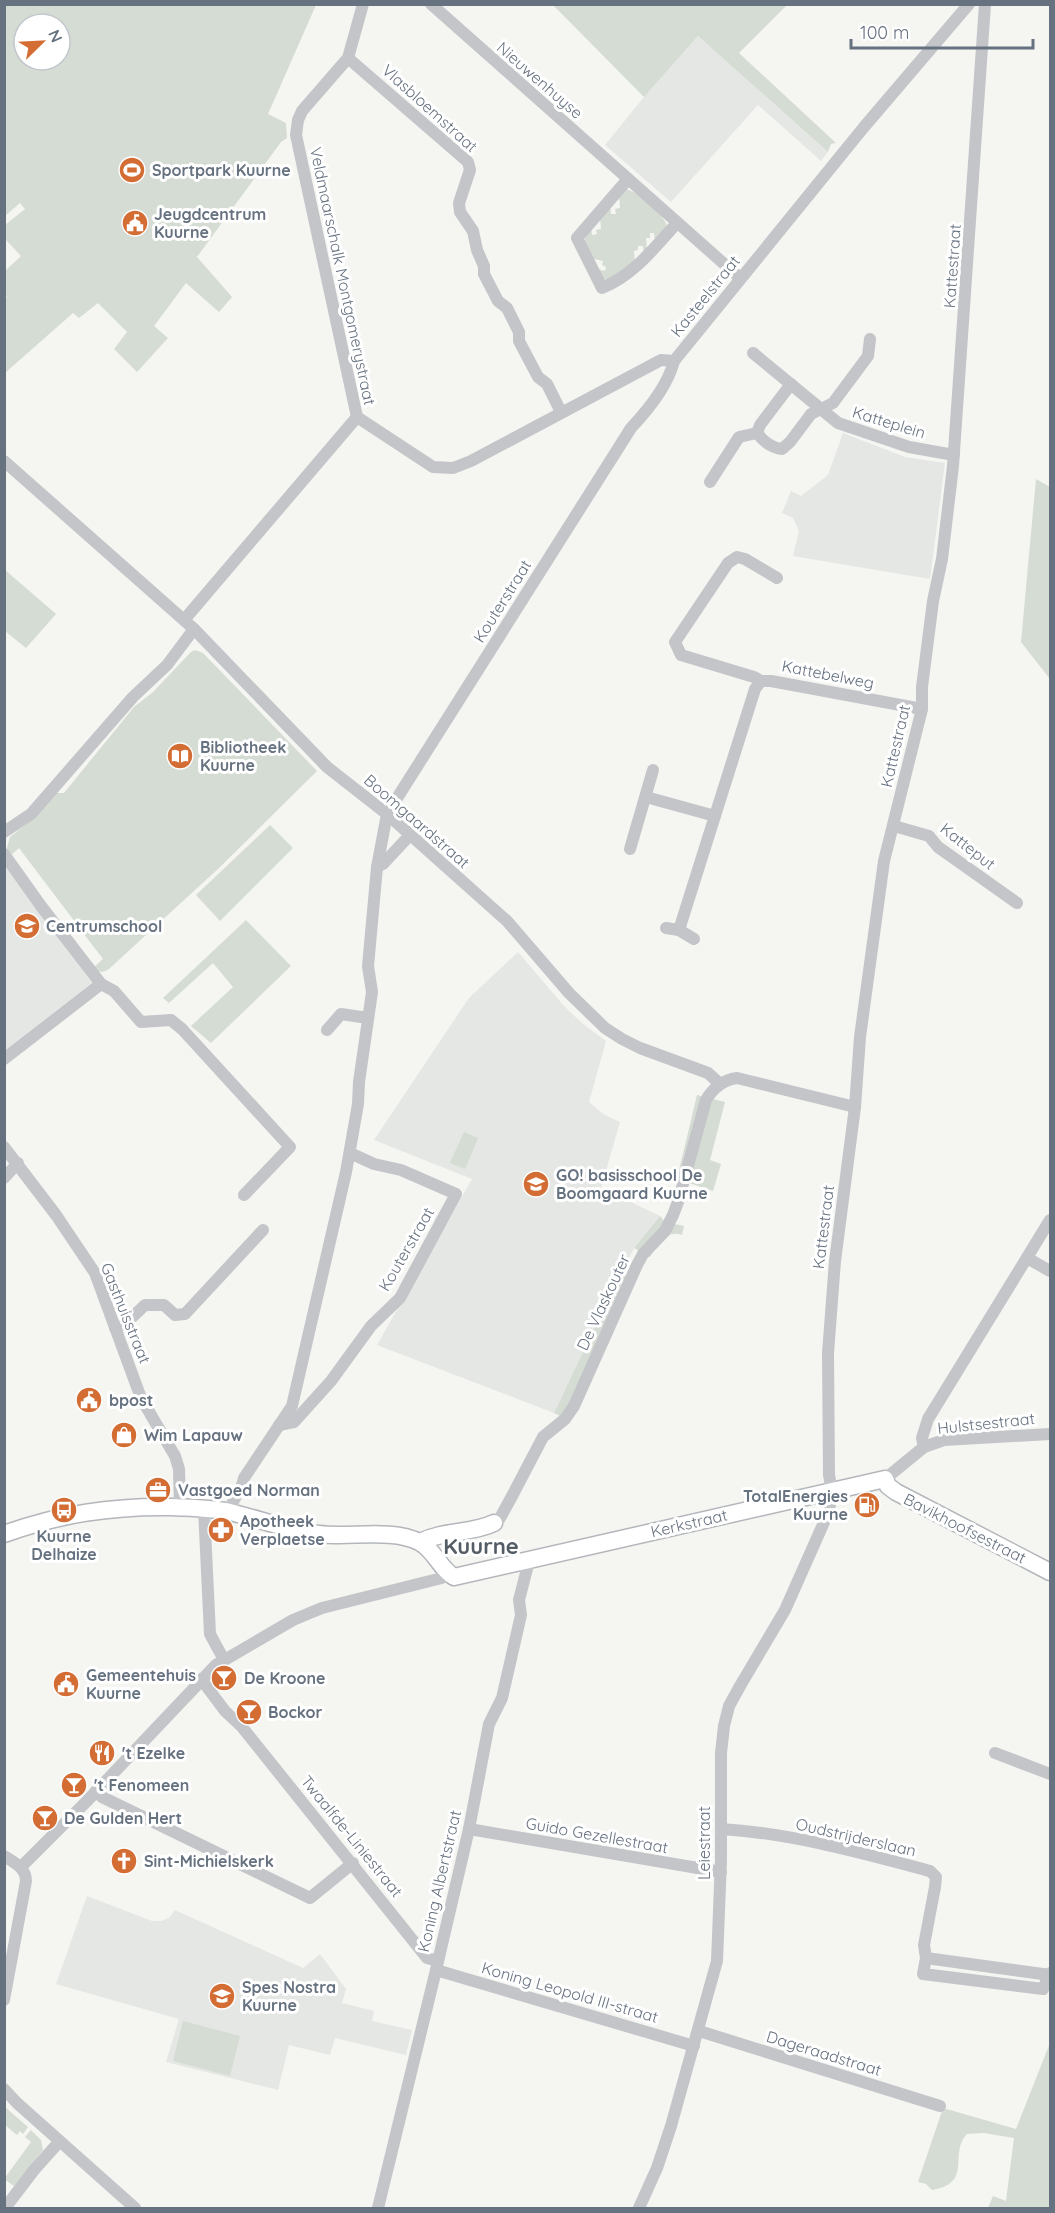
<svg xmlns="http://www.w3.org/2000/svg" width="1055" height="2213" viewBox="0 0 1055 2213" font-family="Quicksand,sans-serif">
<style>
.built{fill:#e5e7e5}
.green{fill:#d5dcd3;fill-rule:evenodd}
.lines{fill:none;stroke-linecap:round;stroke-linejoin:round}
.secondary-casing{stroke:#b3b7bb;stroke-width:19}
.street{stroke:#c3c5c9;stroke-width:12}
.secondary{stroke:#fff;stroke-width:16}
.labels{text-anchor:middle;stroke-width:6;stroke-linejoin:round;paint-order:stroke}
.street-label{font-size:16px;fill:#677280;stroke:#fff}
.poi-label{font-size:16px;font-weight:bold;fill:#677280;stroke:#fff;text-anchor:start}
.district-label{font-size:22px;font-weight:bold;fill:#545c66;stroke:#fff}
</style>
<rect width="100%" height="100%" fill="#f5f5f2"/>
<!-- built -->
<g class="built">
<path d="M698,36L828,152L821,161L758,105L671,202L605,145L644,97Z"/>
<path d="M843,433L905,457L945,463L930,579L793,556L799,531L793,518L782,513L791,491L801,496L828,475Z"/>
<path d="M5,865L94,986L5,1056Z"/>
<path d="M518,952L564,1006L583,1024L606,1041L589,1102L603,1114L620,1122L601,1188L660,1216L634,1248L554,1413L377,1345L472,1179L374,1140L469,998Z"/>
<path d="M87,1896L152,1921H161L169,1918L175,1910L303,1968L320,1954L346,1989L342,2003L374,2011L372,2021L412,2030L406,2055L335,2038L330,2055L289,2045L278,2090L166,2062L179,2019L56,1984Z"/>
</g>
<!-- green -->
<g class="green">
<path d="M4,5H316L268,114L286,123L287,138L281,142L197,257L232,297L219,312L186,283L154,326L168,338L137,372L114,349L127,332L98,303L79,318L73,313L5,373L4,299L7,297L5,294V271L21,256L5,239V225L25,209L20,203L5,216ZM24,24H60V60H24Z"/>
<path d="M553,5H787L739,53L836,143L831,144L828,152L698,36L644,97Z"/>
<path d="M625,189C635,189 667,217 667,227L655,242L654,233H650V238H646L647,251L644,255L643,246H638V250L634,251L635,264L607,280L601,278L597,269L605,271L606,267L602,265L603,261L590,258L585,247V234L591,226L592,235L597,234L596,230L601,229L600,218L610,205L611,214H616L615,209L620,208L619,195Z"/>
<path d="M1036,479L1050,487V679L1021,642Z"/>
<path d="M5,570L56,614L26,648L5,631Z"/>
<path d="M195,650L203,653L317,771L219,868L110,968C104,973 99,973 93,968L103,959L19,848L10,856L7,848L10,837L29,822L56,793H64L134,707L153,692L191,652Z"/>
<path d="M270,825L293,848L220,921L196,895Z"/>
<path d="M246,920L291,966L211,1043L191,1026L233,987L213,963L169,1003L163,998Z"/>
<path d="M697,1095L725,1102L710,1160L721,1164L713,1191L677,1179Z"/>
<path d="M464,1132L478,1138L465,1169L450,1163Z"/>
<path d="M660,1216L665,1222L684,1226L682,1235C666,1229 658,1245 650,1257L634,1248Z"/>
<path d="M621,1273L629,1277L563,1417L554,1413Z"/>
<path d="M183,2021L240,2036L230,2076L173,2061Z"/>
<path d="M1050,2043V2208H988L993,2196L1006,2201L1014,2138L984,2133L967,2134C948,2154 974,2183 932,2190L926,2184L918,2182L943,2108L1016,2129Z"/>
<path d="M5,2107L28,2127L23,2134L20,2131L17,2135L5,2125Z"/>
<path d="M31,2130L41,2140L43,2150L14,2186L4,2179L31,2142L25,2137Z"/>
</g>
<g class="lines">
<defs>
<g id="secondary">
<path d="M4,1534C60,1514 112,1506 171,1507C190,1508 211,1508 230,1512C260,1519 289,1531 319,1534C349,1538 392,1528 419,1542C434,1549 439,1568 454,1577L885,1479L888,1486L896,1492L1050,1572"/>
<path d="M420,1542C444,1530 471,1534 494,1523"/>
</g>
</defs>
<!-- secondary casing -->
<use href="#secondary" class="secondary-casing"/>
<!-- street -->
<g class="street">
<path d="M431,4L740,278"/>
<path d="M348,58L468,162L470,170L459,203L460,212L473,231L477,250L484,266V274L498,301L507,308L519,332V341L538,377L547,384L561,412"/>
<path d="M628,179L577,238L602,288C634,275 655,247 677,223"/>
<path d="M753,353L838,423L909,447L954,455"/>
<path d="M791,384L760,425L757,433C763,441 772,448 782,449L790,442L811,414L833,403L868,356L870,339"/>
<path d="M357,417L296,135L298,120L302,111L348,58L363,4"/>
<path d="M357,417L433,467L453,468L471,461L661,360L674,361"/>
<path d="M4,461L194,629L327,767L387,814L507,921L569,993L605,1028L622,1039L640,1048L708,1073L720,1084"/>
<path d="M710,482L739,437L757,433"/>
<path d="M184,620L357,417"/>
<path d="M761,681L754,677L681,655L675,642L728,563L737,557L745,559L777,578"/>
<path d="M761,681H771L922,709"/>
<path d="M646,797L715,816"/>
<path d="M894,826L929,836L938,847L1017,903"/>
<path d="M4,832L31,814L133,697L167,665L194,629"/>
<path d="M630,849L653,770"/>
<path d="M4,854L41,906L101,984L114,991L141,1022L171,1020L182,1029L290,1147L244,1195"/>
<path d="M377,867L383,864L410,835"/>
<path d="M666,928L679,930L755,689L761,681"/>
<path d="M679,930L694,939"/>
<path d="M327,1030L341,1014L368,1018"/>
<path d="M4,1059L101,984"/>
<path d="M4,1147L56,1215L95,1273L141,1398L175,1456L179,1469L180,1507"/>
<path d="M4,1178L18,1163"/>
<path d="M1027,1258L1050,1271"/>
<path d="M115,1328L125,1324L145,1305H164L175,1315L185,1314L263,1230"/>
<path d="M279,1425L294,1422L331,1381L371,1326L400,1298L456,1194L401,1170L374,1164L350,1153"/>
<path d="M924,1447L922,1438L928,1419L1050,1220"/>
<path d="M885,1479L924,1447L944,1440L1050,1434"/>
<path d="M204,1509L210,1634L224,1660"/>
<path d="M229,1512C232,1499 242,1491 244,1478L292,1406L346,1172L358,1104L359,1082L372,992L368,966L377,867L387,814L631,428C648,410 668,385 674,361L864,127L969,4"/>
<path d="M494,1523L500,1518L511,1498L543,1437L565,1419L574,1406L637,1265L643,1254L665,1231L673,1215L678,1202L706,1100C713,1088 723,1080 737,1078L855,1107"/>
<path d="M201,1679L225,1711L242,1727L427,1958L438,1961"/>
<path d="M995,1753L1050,1774"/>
<path d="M96,1791L102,1797L310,1898L353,1863"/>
<path d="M469,1829L721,1872"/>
<path d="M721,1829C791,1833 862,1853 930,1871L936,1877L935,1887L924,1945L926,1958L923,1974L1043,1989L1050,1973"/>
<path d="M4,1856C15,1863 26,1868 26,1881L4,2000"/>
<path d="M21,1867L86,1802L216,1665L293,1620L322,1608L442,1578L446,1572"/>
<path d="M926,1958L1050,1975"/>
<path d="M436,1970L694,2046"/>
<path d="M699,2031L940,2106"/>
<path d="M4,2089L17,2103L135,2208"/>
<path d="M5,2208L34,2170L59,2142"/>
<path d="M378,2208L436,1970L469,1829L489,1724L502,1698L521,1615L519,1600L529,1561"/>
<path d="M639,2208L657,2168L671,2126L717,1961L721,1860V1753L724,1726L729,1706L740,1686L785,1610L829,1511L832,1492L829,1475L828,1353L835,1261L855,1107L860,1037L884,861L922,709V687L933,601L942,559L953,466L985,4"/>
</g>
<!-- secondary -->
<use href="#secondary" class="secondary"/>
</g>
<!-- icons -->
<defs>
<symbol id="stadium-disc" viewBox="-11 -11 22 22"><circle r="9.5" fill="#d36d34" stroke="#fff"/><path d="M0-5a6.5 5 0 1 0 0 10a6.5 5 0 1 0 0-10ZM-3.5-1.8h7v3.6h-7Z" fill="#fff"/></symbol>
<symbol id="civic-disc" viewBox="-11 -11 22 22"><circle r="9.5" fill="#d36d34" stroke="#fff"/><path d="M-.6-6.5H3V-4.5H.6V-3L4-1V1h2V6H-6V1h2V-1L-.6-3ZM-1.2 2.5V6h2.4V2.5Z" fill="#fff"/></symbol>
<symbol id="library-disc" viewBox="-11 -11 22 22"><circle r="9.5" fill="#d36d34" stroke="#fff"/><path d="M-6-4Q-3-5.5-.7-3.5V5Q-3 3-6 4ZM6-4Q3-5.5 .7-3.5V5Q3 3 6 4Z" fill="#fff"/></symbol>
<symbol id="school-disc" viewBox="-11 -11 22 22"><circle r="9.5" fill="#d36d34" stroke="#fff"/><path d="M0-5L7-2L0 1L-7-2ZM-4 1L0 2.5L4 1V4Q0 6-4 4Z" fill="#fff"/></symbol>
<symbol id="shop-disc" viewBox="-11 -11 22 22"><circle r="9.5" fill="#d36d34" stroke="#fff"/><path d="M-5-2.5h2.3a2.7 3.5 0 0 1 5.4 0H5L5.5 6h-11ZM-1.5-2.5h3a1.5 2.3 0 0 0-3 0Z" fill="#fff"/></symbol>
<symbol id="office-disc" viewBox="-11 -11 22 22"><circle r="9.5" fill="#d36d34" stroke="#fff"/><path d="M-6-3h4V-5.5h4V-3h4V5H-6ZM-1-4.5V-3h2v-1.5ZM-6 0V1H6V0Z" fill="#fff"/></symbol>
<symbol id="fuel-disc" viewBox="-11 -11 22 22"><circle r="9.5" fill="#d36d34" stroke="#fff"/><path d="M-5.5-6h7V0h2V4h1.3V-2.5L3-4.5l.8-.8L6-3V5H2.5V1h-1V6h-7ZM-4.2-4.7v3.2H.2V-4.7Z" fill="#fff"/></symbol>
<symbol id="bus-disc" viewBox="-11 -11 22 22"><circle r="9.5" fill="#d36d34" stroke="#fff"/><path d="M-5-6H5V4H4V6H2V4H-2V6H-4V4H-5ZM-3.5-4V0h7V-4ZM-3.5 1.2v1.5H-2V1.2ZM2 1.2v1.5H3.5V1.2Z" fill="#fff"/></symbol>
<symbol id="pharmacy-disc" viewBox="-11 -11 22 22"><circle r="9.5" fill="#d36d34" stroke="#fff"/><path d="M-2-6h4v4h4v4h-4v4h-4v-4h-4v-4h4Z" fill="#fff"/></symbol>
<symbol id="bar-disc" viewBox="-11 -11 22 22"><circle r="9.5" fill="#d36d34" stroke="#fff"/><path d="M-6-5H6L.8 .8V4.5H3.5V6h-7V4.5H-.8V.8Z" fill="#fff"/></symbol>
<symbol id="restaurant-disc" viewBox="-11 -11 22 22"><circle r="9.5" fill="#d36d34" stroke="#fff"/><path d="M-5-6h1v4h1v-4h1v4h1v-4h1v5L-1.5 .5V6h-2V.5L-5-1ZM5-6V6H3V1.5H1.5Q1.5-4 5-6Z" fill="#fff"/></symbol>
<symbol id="church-disc" viewBox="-11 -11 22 22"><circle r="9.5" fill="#d36d34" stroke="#fff"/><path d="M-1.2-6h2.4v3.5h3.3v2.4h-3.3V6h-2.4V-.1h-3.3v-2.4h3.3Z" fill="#fff"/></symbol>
</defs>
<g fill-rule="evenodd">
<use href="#stadium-disc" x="117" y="155" width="30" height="30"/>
<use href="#civic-disc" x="120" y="208" width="30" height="30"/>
<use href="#library-disc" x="165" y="741" width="30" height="30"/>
<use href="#school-disc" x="12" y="911" width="30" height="30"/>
<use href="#school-disc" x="521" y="1169" width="30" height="30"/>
<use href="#civic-disc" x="74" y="1385" width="30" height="30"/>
<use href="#shop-disc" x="109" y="1420" width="30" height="30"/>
<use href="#office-disc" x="143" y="1475" width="30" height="30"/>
<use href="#fuel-disc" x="852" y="1490" width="30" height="30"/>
<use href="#bus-disc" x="49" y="1495" width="30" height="30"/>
<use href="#pharmacy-disc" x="206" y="1515" width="30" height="30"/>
<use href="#bar-disc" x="209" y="1663" width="30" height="30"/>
<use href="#civic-disc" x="51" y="1669" width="30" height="30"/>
<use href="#bar-disc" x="234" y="1697" width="30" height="30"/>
<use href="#restaurant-disc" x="87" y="1738" width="30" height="30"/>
<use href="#bar-disc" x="59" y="1770" width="30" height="30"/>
<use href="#bar-disc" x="30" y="1803" width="30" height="30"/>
<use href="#church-disc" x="109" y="1846" width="30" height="30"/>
<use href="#school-disc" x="207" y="1981" width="30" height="30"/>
</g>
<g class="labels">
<!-- street labels -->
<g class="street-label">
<text transform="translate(540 80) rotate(41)" y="6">Nieuwenhuyse</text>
<text transform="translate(430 108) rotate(42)" y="6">Vlasbloemstraat</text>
<text transform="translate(952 266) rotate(-86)" y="6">Kattestraat</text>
<text transform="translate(343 276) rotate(78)" y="6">Veldmaarschalk Montgomerystraat</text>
<text transform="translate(705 296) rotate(-51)" y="6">Kasteelstraat</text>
<text transform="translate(889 422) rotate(17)" y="6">Katteplein</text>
<text transform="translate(502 601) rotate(-58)" y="6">Kouterstraat</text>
<text transform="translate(828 674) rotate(11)" y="6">Kattebelweg</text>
<text transform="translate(895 746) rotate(-77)" y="6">Kattestraat</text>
<text transform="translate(417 821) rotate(41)" y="6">Boomgaardstraat</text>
<text transform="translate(968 846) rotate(38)" y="6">Katteput</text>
<text transform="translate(823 1227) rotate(-83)" y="6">Kattestraat</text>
<text transform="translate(406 1249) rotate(-60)" y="6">Kouterstraat</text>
<text transform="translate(603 1302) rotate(-65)" y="6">De Vlaskouter</text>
<text transform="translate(126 1313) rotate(68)" y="6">Gasthuisstraat</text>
<text transform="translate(986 1423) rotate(-6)" y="6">Hulstsestraat</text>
<text transform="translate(689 1523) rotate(-13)" y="6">Kerkstraat</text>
<text transform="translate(965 1528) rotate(27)" y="6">Bavikhoofsestraat</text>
<text transform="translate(597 1835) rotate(10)" y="6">Guido Gezellestraat</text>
<text transform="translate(352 1836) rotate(51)" y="6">Twaalfde-Liniestraat</text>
<text transform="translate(856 1837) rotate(13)" y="6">Oudstrijderslaan</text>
<text transform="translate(704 1843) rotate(-90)" y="6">Leiestraat</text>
<text transform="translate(439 1881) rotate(-77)" y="6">Koning Albertstraat</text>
<text transform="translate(570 1992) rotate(16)" y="6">Koning Leopold III-straat</text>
<text transform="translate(824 2053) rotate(17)" y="6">Dageraadstraat</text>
</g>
<!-- poi labels -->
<g class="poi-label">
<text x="152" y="176">Sportpark Kuurne</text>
<text x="154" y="220">Jeugdcentrum<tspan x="154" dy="18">Kuurne</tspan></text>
<text x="200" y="753">Bibliotheek<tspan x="200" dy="18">Kuurne</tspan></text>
<text x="46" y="932">Centrumschool</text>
<text x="556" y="1181">GO! basisschool De<tspan x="556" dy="18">Boomgaard Kuurne</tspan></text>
<text x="109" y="1406">bpost</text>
<text x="144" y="1441">Wim Lapauw</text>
<text x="178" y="1496">Vastgoed Norman</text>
<text x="848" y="1502" text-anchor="end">TotalEnergies<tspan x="848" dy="18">Kuurne</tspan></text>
<text x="240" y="1527">Apotheek<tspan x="240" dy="18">Verplaetse</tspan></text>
<text x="64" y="1542" text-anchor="middle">Kuurne<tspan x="64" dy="18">Delhaize</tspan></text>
<text x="86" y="1681">Gemeentehuis<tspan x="86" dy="18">Kuurne</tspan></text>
<text x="244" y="1684">De Kroone</text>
<text x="268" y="1718">Bockor</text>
<text x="122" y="1759">'t Ezelke</text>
<text x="94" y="1791">'t Fenomeen</text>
<text x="64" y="1824">De Gulden Hert</text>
<text x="144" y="1867">Sint-Michielskerk</text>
<text x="242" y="1993">Spes Nostra<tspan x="242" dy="18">Kuurne</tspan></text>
</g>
<!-- district labels -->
<g class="district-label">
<text x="481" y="1554">Kuurne</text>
</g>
</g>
<!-- border -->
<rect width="1055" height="2213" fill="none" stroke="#677280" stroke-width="12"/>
<!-- north arrow -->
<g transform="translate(42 42) rotate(66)"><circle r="28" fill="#ffffff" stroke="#c2c7cc" stroke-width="1.5"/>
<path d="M0-4.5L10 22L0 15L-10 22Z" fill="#d36d34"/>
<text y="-9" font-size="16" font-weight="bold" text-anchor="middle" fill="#677280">N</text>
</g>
<!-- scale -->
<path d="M851 39v9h182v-9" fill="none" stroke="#677280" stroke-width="3"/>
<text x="860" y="39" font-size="18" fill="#677280" stroke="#ffffff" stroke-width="4.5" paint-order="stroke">100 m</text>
</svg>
